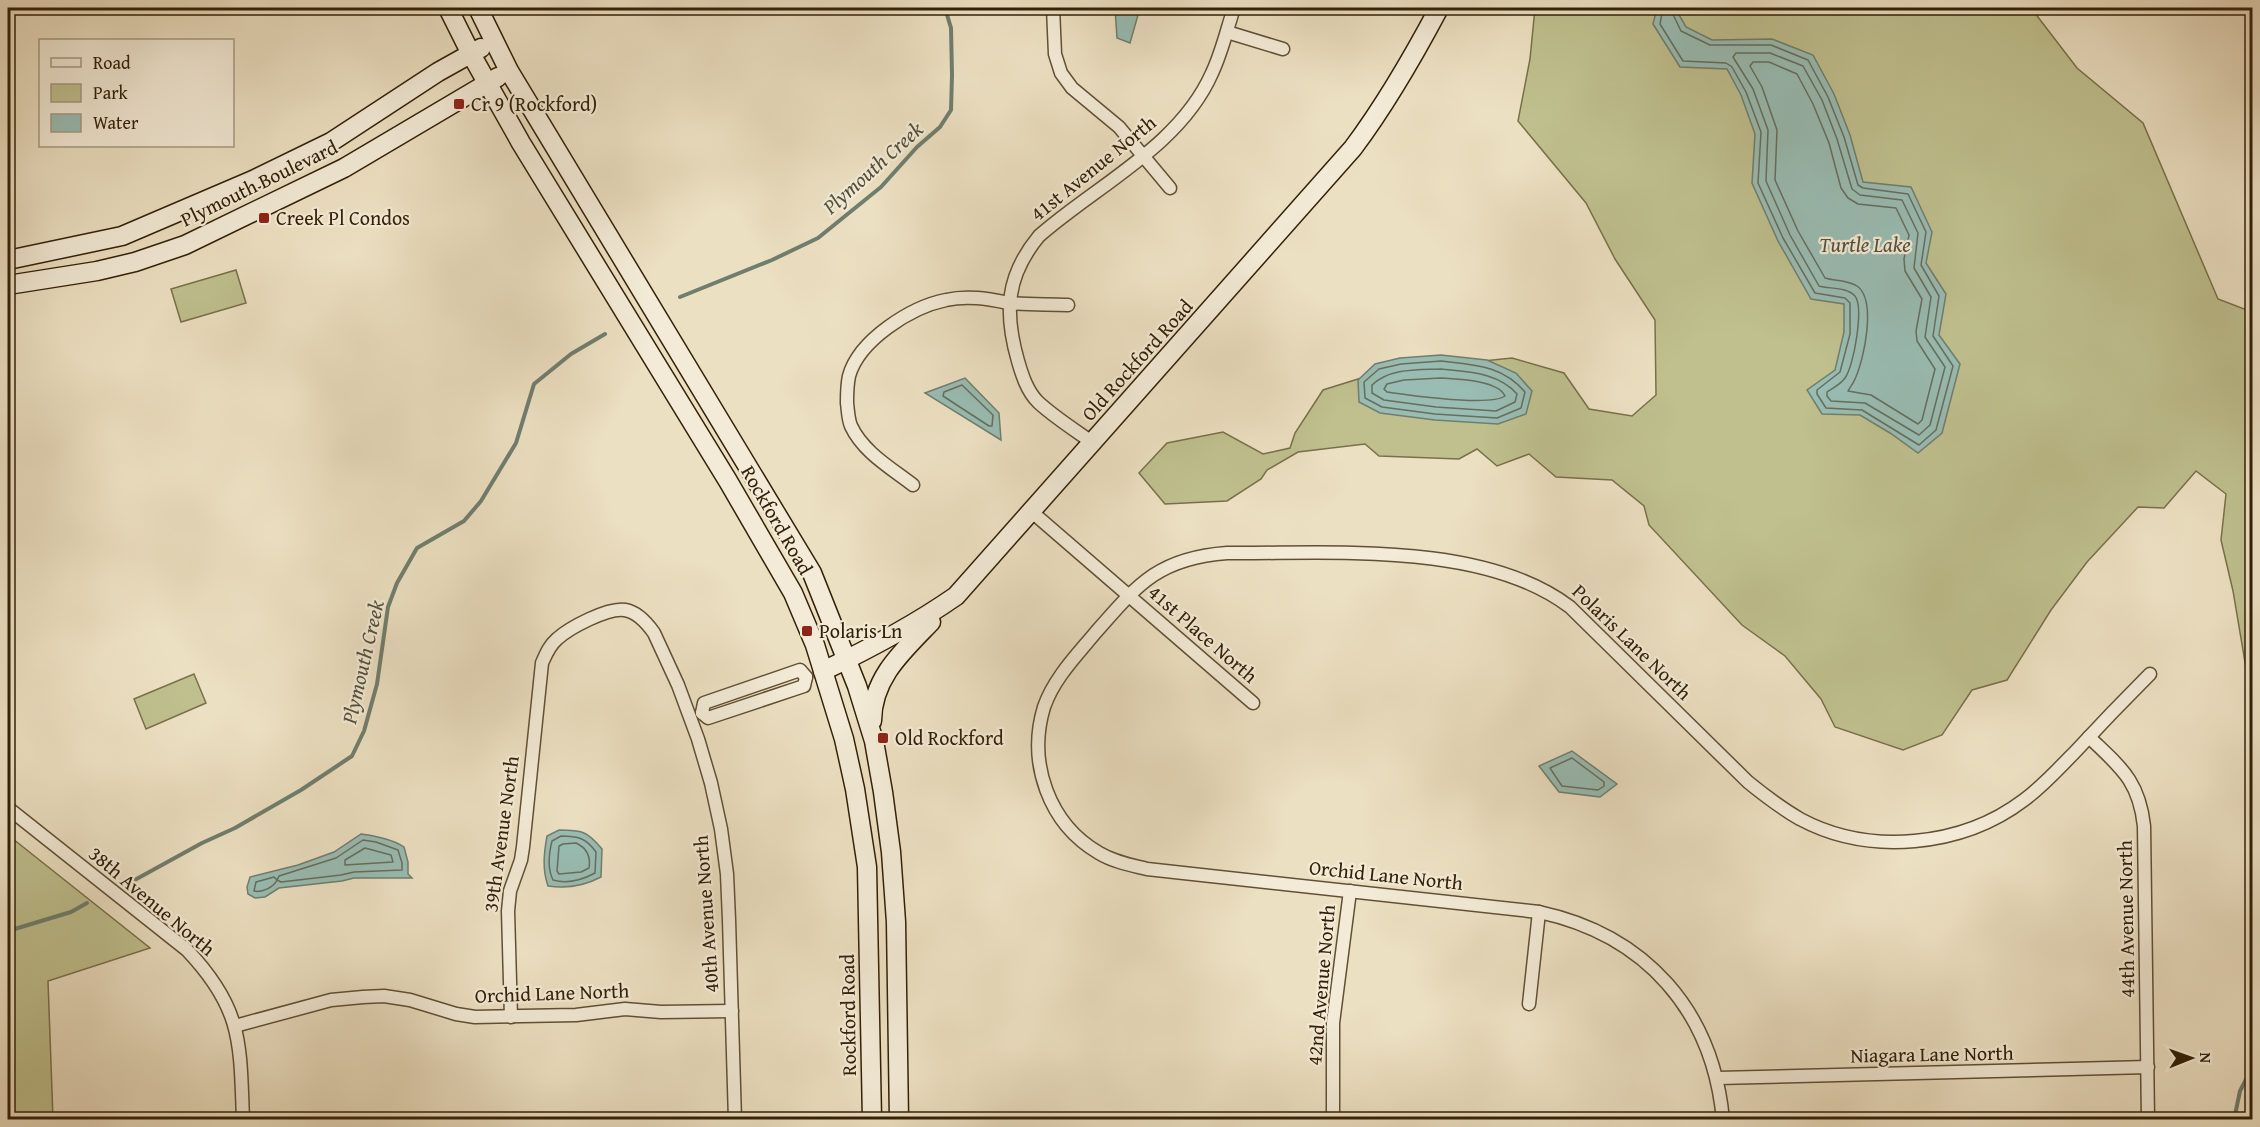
<svg xmlns="http://www.w3.org/2000/svg" width="2260" height="1127" viewBox="0 0 2260 1127" font-family="'Gentium Book Plus',serif">
<style>
.green{fill:#bfc08e;stroke:#79704b;stroke-width:1.5}
.water{fill:#99bdb4;stroke:#707e6f;stroke-width:1.5}
.lines{fill:none;stroke-linecap:round;stroke-linejoin:round}
.shore{stroke:#666e5e;stroke-width:1.5}
.stream{stroke:#707e6f;stroke-width:4}
.street-casing{stroke:#615036;stroke-width:15}
.secondary-casing{stroke:#332008;stroke-width:21}
.street{stroke:#f3ebd7;stroke-width:12}
.secondary{stroke:#f3ebd7;stroke-width:18}
.poi-dot{fill:#8f2418;stroke:#f3ebd7;stroke-width:2}
.labels{text-anchor:middle;stroke-width:4.5;stroke-linejoin:round;paint-order:stroke}
.poi-label{font-size:20px;fill:#332008;stroke:#f3ebd7;text-anchor:start}
.street-label{font-size:20px;fill:#332008;stroke:#f3ebd7}
.water-label{font-size:21px;font-style:italic;fill:#524f3c;stroke:#f3ebd7}
</style>
<rect width="100%" height="100%" fill="#ece0c2"/>
<filter id="stains"><feTurbulence type="fractalNoise" baseFrequency=".00333" numOctaves="4"/><feColorMatrix values="0 0 0 0 .2 0 0 0 0 .09 0 0 0 0 .02 0 0 0 .5 -.17"/></filter>
<radialGradient id="worn" r=".72"><stop offset=".6" stop-color="#630" stop-opacity="0"/><stop offset="1" stop-color="#630" stop-opacity=".3"/></radialGradient>
<!-- green -->
<g class="green">
<path d="M1535,8H2031L2077,68L2143,123L2218,299L2252,312V718L2250,692L2233,591L2221,540L2226,494L2196,471L2164,508L2138,507L2087,562L2051,610L2007,680L1972,690L1942,735L1903,750L1835,727L1821,699L1785,656L1742,625L1649,525L1644,506L1612,480L1556,477L1529,454L1497,466L1477,449L1459,459L1379,456L1365,444L1298,452L1267,470L1261,479L1227,501L1165,504L1139,473L1167,443L1223,432L1263,454L1290,448L1295,433L1323,390L1393,368L1454,364L1512,358L1564,373L1589,409L1632,416L1656,395L1655,320L1615,259L1586,203L1518,121L1530,59Z"/>
<path d="M236,270L246,303L181,322L171,289Z"/>
<path d="M194,674L206,703L146,729L134,699Z"/>
<path d="M8,835L150,948L48,981L53,1119H8Z"/>
</g>
<!-- water -->
<g class="water">
<path d="M1115,8H1140L1130,43L1117,38Z"/>
<path d="M1657,8H1675L1686,27L1712,40L1772,39L1813,55L1834,94L1850,135L1863,182L1911,187L1932,232L1926,263L1946,294L1939,335L1960,364L1942,433L1918,453L1890,433L1860,415L1822,414L1807,390L1835,370L1844,332V304L1811,299L1778,241L1752,183L1755,134L1741,95L1727,69L1680,67L1653,24Z"/>
<path d="M1441,355L1487,360L1516,373L1532,391L1526,414L1498,424L1435,420L1380,413L1359,402L1358,380L1375,364L1400,358Z"/>
<path d="M965,378L999,413L1001,440L925,393Z"/>
<path d="M1572,751L1617,784L1600,797L1559,792L1539,766Z"/>
<path d="M559,830C582,830 587,831 602,849L601,877C584,886 568,889 548,886C542,869 544,853 547,836Z"/>
<path d="M361,834C376,836 392,839 404,847L408,862V874L412,878H354L342,881L279,888L265,897L255,898L248,894L247,887L250,877L298,865L334,852Z"/>
</g>
<g class="lines">
<!-- shore -->
<g class="shore">
<path d="M1663,8L1660,24L1683,61L1726,63L1732,67L1746,92L1761,132L1758,183L1783,238L1815,293L1845,298L1850,303V334L1840,372L1817,390V394L1826,408L1862,410L1919,445L1936,430L1953,366L1933,336L1939,296L1921,265L1926,232L1908,194L1863,188L1858,185L1844,137L1828,97L1808,60L1771,45H1710L1681,31L1670,8"/>
<path d="M1736,53H1770L1803,66L1822,100L1837,139L1852,189L1860,195L1902,200L1918,233L1914,268L1931,297L1925,337L1945,367L1930,425L1919,435L1865,403L1831,401L1827,396V392C1833,388 1841,384 1845,378C1854,366 1864,307 1855,296C1847,287 1830,289 1819,286L1790,235L1766,181L1768,130L1753,89L1733,57Z"/>
<path d="M1753,62H1769L1797,74L1813,104L1829,143L1841,188L1848,198L1858,204L1896,208L1909,235L1904,259L1905,271L1922,299L1916,331L1917,341L1935,369L1922,420L1918,424L1871,395L1848,391C1850,387 1853,384 1855,379C1864,360 1877,300 1857,286C1848,280 1835,281 1825,278L1798,231L1775,180L1777,130L1762,87L1750,66Z"/>
<path d="M1441,361C1474,365 1502,365 1525,392L1521,408L1497,418L1435,414L1382,407L1365,398L1364,382L1379,369L1401,364Z"/>
<path d="M1441,369C1468,372 1498,372 1517,394L1515,402L1496,411L1436,407L1384,400L1372,393V385C1390,368 1417,370 1441,369Z"/>
<path d="M1441,378C1457,379 1498,380 1505,396C1489,407 1409,395 1387,392L1384,389L1387,384L1404,380Z"/>
<path d="M962,385L993,415L992,426H989L943,396L944,392Z"/>
<path d="M1572,758L1604,782V786L1598,790L1562,786L1550,768Z"/>
<path d="M561,836C578,836 586,838 596,852L595,873C582,880 567,884 553,880C547,868 549,853 552,841Z"/>
<path d="M363,840L376,842L398,850L402,863V870L354,872L341,875L281,882L277,880L279,876L336,858Z"/>
<path d="M576,843C587,848 591,856 589,868L581,872L559,874L557,871L559,846L563,844Z"/>
<path d="M365,848L391,855L393,862L345,865V860Z"/>
<path d="M274,877L277,880C274,887 262,893 254,891L256,882Z"/>
</g>
<!-- stream -->
<g class="stream">
<path d="M680,297L772,260L818,238L881,187L917,147L940,127L951,110L952,75L951,28L945,8"/>
<path d="M131,882L202,843L235,828L301,790L352,756L364,731L377,684L388,607L397,583L417,548L464,521L481,501L516,443L534,384L571,354L605,334"/>
<path d="M8,931L71,912L87,903"/>
<path d="M2235,1115L2240,1091L2252,1068"/>
</g>
<defs>
<g id="street">
<path d="M1053,8L1055,54L1061,73L1072,88L1119,127L1170,188"/>
<path d="M1227,32L1283,49"/>
<path d="M1093,443C1075,430 1054,417 1038,402C1027,391 1022,375 1018,361C1004,312 1006,276 1039,236C1097,185 1180,146 1212,73C1222,52 1227,29 1234,8"/>
<path d="M913,485C891,468 863,452 851,426C848,419 848,410 847,403C847,394 847,385 849,376C859,340 911,307 946,300C968,295 988,299 1009,303C1028,305 1049,304 1068,305"/>
<path d="M1032,512L1253,703"/>
<path d="M702,713L704,703L800,670L806,677"/>
<path d="M702,713L708,718L804,686L806,677"/>
<path d="M2089,737C2120,767 2139,780 2144,826L2148,1120"/>
<path d="M8,808L187,950C243,1009 240,1043 243,1120"/>
<path d="M1529,1004L1539,912"/>
<path d="M511,1017L508,911L510,891L521,860L523,847L542,663C546,654 549,646 557,639C569,628 608,607 625,610C637,612 647,623 654,633L678,685L698,739L711,783L721,829L727,874L729,920L735,1120"/>
<path d="M235,1026L331,1000L363,997L384,996L410,1000L456,1014L475,1017L576,1015L625,1009L661,1012L732,1011"/>
<path d="M1718,1078L2148,1067"/>
<path d="M1333,1120V1023L1350,891"/>
<path d="M1723,1120C1713,1011 1646,935 1539,912L1147,869C1131,865 1114,862 1099,853C1049,824 1027,763 1044,707C1054,678 1077,655 1096,632C1138,584 1159,558 1227,553C1332,554 1483,541 1570,607L1748,782C1764,795 1781,808 1800,819C1869,856 1962,847 2024,800C2043,786 2058,769 2074,753C2099,726 2124,700 2150,674"/>
</g>
<g id="secondary">
<path d="M448,8L471,54L521,143L728,481L793,593L815,645L844,739L855,789L867,867L872,1120"/>
<path d="M478,8L509,71L812,573L857,686L874,741L883,792L891,852L896,922L899,1120"/>
<path d="M8,260L122,236L253,180L331,142L438,72L481,48"/>
<path d="M8,285L97,271L135,262L185,245L344,168L498,77"/>
<path d="M823,671C869,649 913,626 956,596L1353,148C1386,104 1413,57 1439,8"/>
<path d="M872,721C872,678 903,651 931,622"/>
</g>
</defs>
<!-- street casing -->
<use href="#street" class="street-casing"/>
<!-- secondary casing -->
<use href="#secondary" class="secondary-casing"/>
<!-- street -->
<use href="#street" class="street"/>
<!-- secondary -->
<use href="#secondary" class="secondary"/>
</g>
<!-- markers -->
<g class="poi-dot">
<rect x="453" y="98" width="12" height="12" rx="3"/>
<rect x="258" y="212" width="12" height="12" rx="3"/>
<rect x="801" y="625" width="12" height="12" rx="3"/>
<rect x="877" y="732" width="12" height="12" rx="3"/>
</g>
<g class="labels">
<!-- poi labels -->
<g class="poi-label">
<text x="471" y="111">Cr 9 (Rockford)</text>
<text x="276" y="225">Creek Pl Condos</text>
<text x="819" y="638">Polaris Ln</text>
<text x="895" y="745">Old Rockford</text>
</g>
<!-- street labels -->
<g class="street-label">
<text transform="translate(1093 168) rotate(-39)" y="7">41st Avenue North</text>
<text transform="translate(259 183) rotate(-26)" y="7">Plymouth Boulevard</text>
<text transform="translate(1137 360) rotate(-48)" y="7">Old Rockford Road</text>
<text transform="translate(777 520) rotate(60)" y="7">Rockford Road</text>
<text transform="translate(1203 634) rotate(41)" y="7">41st Place North</text>
<text transform="translate(1632 642) rotate(44)" y="7">Polaris Lane North</text>
<text transform="translate(501 834) rotate(-82)" y="7">39th Avenue North</text>
<text transform="translate(1386 875) rotate(6)" y="7">Orchid Lane North</text>
<text transform="translate(152 901) rotate(40)" y="7">38th Avenue North</text>
<text transform="translate(706 914) rotate(-94)" y="7">40th Avenue North</text>
<text transform="translate(2126 919) rotate(-91)" y="7">44th Avenue North</text>
<text transform="translate(1321 985) rotate(-85)" y="7">42nd Avenue North</text>
<text transform="translate(552 993) rotate(-2)" y="7">Orchid Lane North</text>
<text transform="translate(848 1015) rotate(-91)" y="7">Rockford Road</text>
<text transform="translate(1932 1054) rotate(-1)" y="7">Niagara Lane North</text>
</g>
<!-- water labels -->
<g class="water-label">
<text transform="translate(873 168) rotate(-42)" y="7">Plymouth Creek</text>
<text x="1865" y="252">Turtle Lake</text>
<text transform="translate(363 662) rotate(-77)" y="7">Plymouth Creek</text>
</g>
</g>
<!-- margin -->
<rect width="2260" height="1127" fill="none" stroke="#ece0c2" stroke-width="30"/>
<rect x="9" y="9" width="2242" height="1109" fill="none" stroke="#332008" stroke-width="3"/>
<rect x="15" y="15" width="2230" height="1097" fill="none" stroke="#332008" stroke-width="1.5"/>
<!-- legend -->
<rect x="39" y="39" width="195" height="108" fill="#f3ebd7" stroke="#a69a84" stroke-width="1.5"/>
<rect x="51" y="58" width="30" height="9" fill="#f3ebd7" stroke="#a69a84" stroke-width="1.5"/>
<text x="93" y="69" font-size="18" fill="#332008">Road</text>
<rect x="51" y="84" width="30" height="18" fill="#bfc08e" stroke="#a69a84" stroke-width="1.5"/>
<text x="93" y="99" font-size="18" fill="#332008">Park</text>
<rect x="51" y="114" width="30" height="18" fill="#99bdb4" stroke="#a69a84" stroke-width="1.5"/>
<text x="93" y="129" font-size="18" fill="#332008">Water</text>
<!-- north arrow -->
<g transform="translate(2191 1058) rotate(89)" stroke="#f3ebd7" stroke-width="4.5" paint-order="stroke">
<path d="M0-4.5L10 22L0 15L-10 22Z" fill="#332008"/>
<text y="-9" font-size="16" font-weight="bold" text-anchor="middle" fill="#332008">N</text>
</g>
<rect width="100%" height="100%" filter="url(#stains)"/>
<rect width="100%" height="100%" fill="url(#worn)"/>
</svg>
